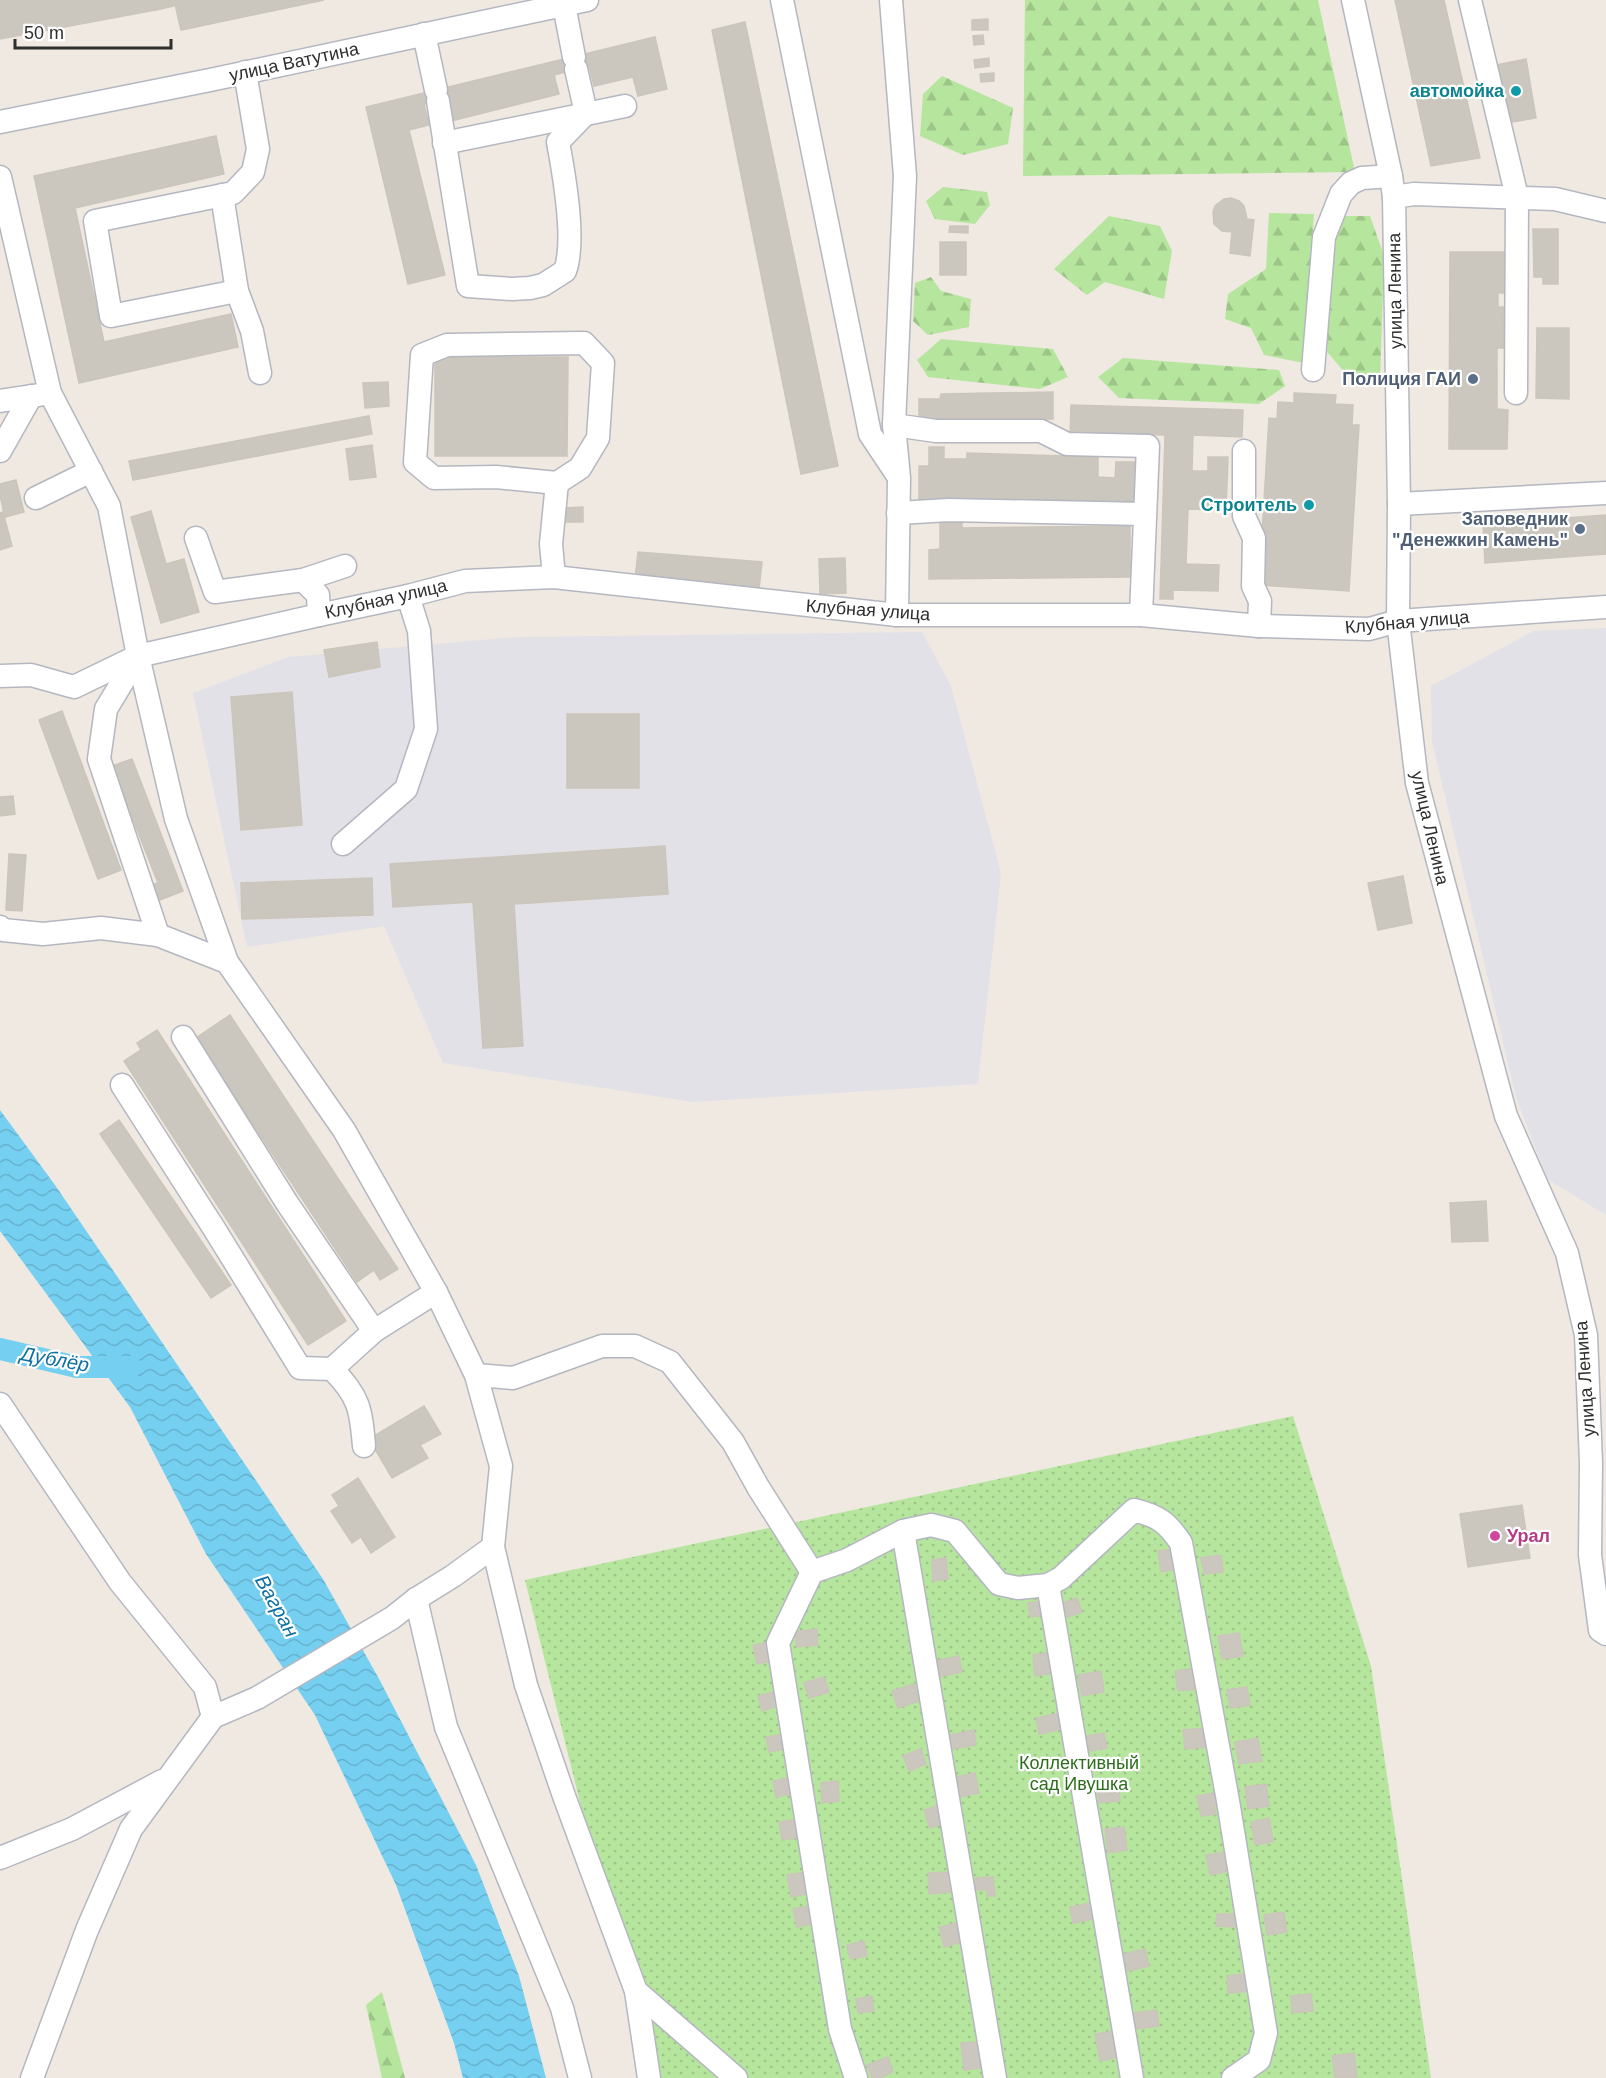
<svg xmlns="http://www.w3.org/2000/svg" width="1606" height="2078" viewBox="0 0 1606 2078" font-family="Helvetica,sans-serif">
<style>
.industrial{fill:#e3e1e8}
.forest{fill:url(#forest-firs)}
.garden{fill:url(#garden-dots)}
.water{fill:url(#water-waves)}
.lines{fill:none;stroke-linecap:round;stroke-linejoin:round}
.canal{stroke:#75cff0;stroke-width:22}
.building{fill:#cbc7bf;stroke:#cbc5ba;stroke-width:1.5}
.minor-casing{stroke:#b4b7c1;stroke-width:25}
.minor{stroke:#fff;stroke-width:22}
.culture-dot{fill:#0f9aa8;stroke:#fff;stroke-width:2}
.service-dot{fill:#5c6f8a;stroke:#fff;stroke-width:2}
.hotel-dot{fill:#d1479c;stroke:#fff;stroke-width:2}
.labels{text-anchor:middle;stroke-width:4.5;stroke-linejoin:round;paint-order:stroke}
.street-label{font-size:18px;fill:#2e2e2e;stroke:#fff}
.culture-label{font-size:18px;font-weight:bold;fill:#0d838f;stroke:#fff;text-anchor:end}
.service-label{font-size:18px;font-weight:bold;fill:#4e5e75;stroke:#fff;text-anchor:end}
.hotel-label{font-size:18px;font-weight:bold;fill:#b23c85;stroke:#fff;text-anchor:start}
.park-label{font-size:18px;fill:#2c6e1b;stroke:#fff}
.water-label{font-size:20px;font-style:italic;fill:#0d6fa3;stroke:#fff}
</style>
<defs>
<pattern id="forest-firs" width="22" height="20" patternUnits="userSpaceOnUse" patternTransform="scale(1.5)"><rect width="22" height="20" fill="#b6e59e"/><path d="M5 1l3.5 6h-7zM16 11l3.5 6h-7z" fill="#9dc588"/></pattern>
<pattern id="garden-dots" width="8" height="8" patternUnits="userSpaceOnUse" patternTransform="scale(1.5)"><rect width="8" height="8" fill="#b6e59e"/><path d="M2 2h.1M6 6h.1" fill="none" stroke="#9dc588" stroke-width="1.8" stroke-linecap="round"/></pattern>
<pattern id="water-waves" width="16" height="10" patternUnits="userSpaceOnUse" patternTransform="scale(1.5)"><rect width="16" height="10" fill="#75cff0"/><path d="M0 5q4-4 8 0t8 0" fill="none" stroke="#66b2ce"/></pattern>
</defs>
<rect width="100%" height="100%" fill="#efe9e1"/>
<!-- industrial -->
<g class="industrial">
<path d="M1606,628V1215L1547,1179L1516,1097L1432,741L1431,686L1534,631Z"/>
<path d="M922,632L951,686L1001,873L978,1084L693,1102L443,1063L384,926L247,947L193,693L288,657L517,637Z"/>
</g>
<!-- forest -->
<g class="forest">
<path d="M1025,0H1318L1355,172L1023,176Z"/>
<path d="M942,76L1013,108L1008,144L963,155L920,136L923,94Z"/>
<path d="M943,187L987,192L990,205L975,224L935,219L926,201Z"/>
<path d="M1269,213L1314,214L1304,363L1264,355L1251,328L1225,319L1228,294L1266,269Z"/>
<path d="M1109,216L1160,226L1172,251L1164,299L1105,282L1087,295L1054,269Z"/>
<path d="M1344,216H1370L1384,256L1380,382L1354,383L1327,352L1332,246Z"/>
<path d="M931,277L941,291L971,299L969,327L928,335L913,321L915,283Z"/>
<path d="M941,339L1053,349L1068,377L1040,389L928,377L917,360Z"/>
<path d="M1123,358L1279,370L1285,386L1259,404L1119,398L1098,377Z"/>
<path d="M382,1992L405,2078H382L366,2005Z"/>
</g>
<!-- garden -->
<path class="garden" d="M1293,1416L1371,1666L1431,2078H648L525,1580Z"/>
<!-- water -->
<path class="water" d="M0,1110L55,1185L323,1579L378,1677L476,1865L519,1976L546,2078H463L454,2043L396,1885L315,1715L206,1554L130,1407L0,1231Z"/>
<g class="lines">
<!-- canal -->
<path class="canal" d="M0,1349L77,1367H131"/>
</g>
<!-- building -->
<g class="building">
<path d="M0,0H153L156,10L0,39Z"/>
<path d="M153,0H173L174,6L156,10Z"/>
<path d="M174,0H324L181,30Z"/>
<path d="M1395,0H1444L1480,158L1431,166Z"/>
<path d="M988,19V30H972V20Z"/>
<path d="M745,22L838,466L801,474L712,30Z"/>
<path d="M983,35L984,44L974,45L973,36Z"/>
<path d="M655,37L667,89L638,96L633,77L594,86L589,66L554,75L559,94L451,121L445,99L424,104L429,125L409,130L445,275L408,284L366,107Z"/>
<path d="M989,58V66L975,68L974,60Z"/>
<path d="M1526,59L1536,118L1506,123L1496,65Z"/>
<path d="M994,73V81L981,82L980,74Z"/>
<path d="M216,136L224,174L75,208L104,342L231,314L238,347L79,383L34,176Z"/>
<path d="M1231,198L1239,201L1244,206L1247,219L1254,220L1250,256L1230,253L1232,232L1222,231L1214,224L1213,213L1215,206L1224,199Z"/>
<path d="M950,226H968V233L949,232Z"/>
<path d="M1533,229H1558V284H1543V277H1534Z"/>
<rect x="940" y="242" width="26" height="33"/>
<path d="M1450,252H1510L1509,293H1498V307H1505V348H1497V409L1508,410L1507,449H1449Z"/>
<path d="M1537,328H1569V399L1536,398Z"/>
<path d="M435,357H568L567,456H435Z"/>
<path d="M388,382L389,406L365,408L363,383Z"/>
<path d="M1053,392V419L919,421V399H940L941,394Z"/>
<path d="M1294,393L1336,395L1335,404L1353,405L1352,425H1359L1349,591L1259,585L1269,418L1277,419L1278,402L1294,403Z"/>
<path d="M1071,405L1243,410L1242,437L1193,435L1192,471H1208V457H1228L1226,510L1188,509L1186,564L1219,565L1218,591L1173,590V599H1160L1165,435L1103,433L1102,440L1070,439Z"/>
<path d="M369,416L372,434L133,480L129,461Z"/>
<path d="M372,445L376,477L350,480L346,449Z"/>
<path d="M929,447H944V459H967V453L1098,457V477L1115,478L1116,462H1139V501L1027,504L919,502V466H929Z"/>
<path d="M16,480L24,512L5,517L0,496V484Z"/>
<path d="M583,507V522H564L563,508Z"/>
<path d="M151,511L166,564L184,559L199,612L161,623L131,517Z"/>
<path d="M3,512L12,546L0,550V513Z"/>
<path d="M1606,515V554L1485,563L1483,524Z"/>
<path d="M940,519H962V528L1130,526V577L929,579V550L940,549Z"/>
<path d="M638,552L762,562L759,589L635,579Z"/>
<path d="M845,558L846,593L820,594L819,559Z"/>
<path d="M377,642L380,667L329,677L324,650Z"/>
<path d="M292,692L302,825L241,830L231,697Z"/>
<path d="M62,711L121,870L98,879L39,720Z"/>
<rect x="567" y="714" width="72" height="74"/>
<path d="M132,759L183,891L157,901L151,885L158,883L112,766Z"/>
<path d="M13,796L15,814L0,816V797Z"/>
<path d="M665,846L668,894L514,904L523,1046L483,1048L473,902L393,907L390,864Z"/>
<path d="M9,854L26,855L22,911L6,910Z"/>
<path d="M1403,876L1412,923L1378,930L1368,883Z"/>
<path d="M372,878L373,915L242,919L241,883Z"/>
<path d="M230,1015L398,1269L380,1280L374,1270L357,1282L196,1038Z"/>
<path d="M157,1030L346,1321L308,1345L124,1061L141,1050L137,1043Z"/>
<path d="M119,1120L231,1285L211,1298L100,1134Z"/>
<path d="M1486,1201L1488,1241L1452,1242L1450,1203Z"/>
<path d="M424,1406L441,1434L420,1445L428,1458L392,1478L369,1439Z"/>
<path d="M358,1478L395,1537L371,1553L361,1537L352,1543L331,1511L339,1506L332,1495Z"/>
<path d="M1522,1505L1530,1558L1468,1567L1460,1514Z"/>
<path d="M1176,1549L1179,1569L1161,1572L1158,1551Z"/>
<path d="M1221,1555L1223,1572L1204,1574L1201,1558Z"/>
<path d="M946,1558L948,1579L933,1581L932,1560Z"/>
<path d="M1077,1598L1082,1612L1068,1617L1063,1603Z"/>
<path d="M1045,1601L1047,1615L1030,1617L1028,1603Z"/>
<path d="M817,1629L818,1645L797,1647L795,1632Z"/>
<path d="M1239,1633L1243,1656L1222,1659L1218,1636Z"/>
<path d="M769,1642L773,1661L757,1664L753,1645Z"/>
<path d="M1053,1652L1055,1673L1035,1676L1033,1655Z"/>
<path d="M959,1656L962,1672L938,1677L935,1661Z"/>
<path d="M1194,1668L1197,1689L1178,1691L1175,1671Z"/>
<path d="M1101,1671L1104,1692L1082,1696L1078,1675Z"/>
<path d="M824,1677L829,1692L809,1698L804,1683Z"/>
<path d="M914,1684L919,1701L898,1708L892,1691Z"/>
<path d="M1247,1687L1250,1705L1230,1708L1227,1690Z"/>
<path d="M777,1691L781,1705L762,1711L758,1696Z"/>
<path d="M1060,1713L1063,1729L1039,1734L1036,1718Z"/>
<path d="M1207,1728L1209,1747L1185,1749L1183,1730Z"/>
<path d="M974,1730L976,1745L949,1750L946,1736Z"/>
<path d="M1104,1733L1107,1748L1090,1751L1087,1736Z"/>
<path d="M785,1734L788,1748L769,1752L766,1737Z"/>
<path d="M1258,1738L1262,1761L1239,1764L1235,1742Z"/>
<path d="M921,1749L926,1764L909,1771L903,1756Z"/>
<path d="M975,1773L979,1793L960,1797L956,1777Z"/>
<path d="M793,1777L796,1793L776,1797L773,1781Z"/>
<path d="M838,1781L839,1801L822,1803L821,1783Z"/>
<path d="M1118,1781L1120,1801L1099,1803L1097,1784Z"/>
<path d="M1266,1784L1269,1806L1248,1809L1245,1787Z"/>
<path d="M1219,1792L1221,1805L1214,1806L1216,1814L1201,1816L1197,1796Z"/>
<path d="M939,1805L945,1823L930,1828L924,1810Z"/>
<path d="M1269,1818L1273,1842L1255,1845L1251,1822Z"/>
<path d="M800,1819L803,1837L782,1840L779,1822Z"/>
<path d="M1124,1827L1127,1850L1108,1853L1105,1829Z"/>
<path d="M1230,1851L1234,1870L1210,1875L1206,1855Z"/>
<path d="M807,1872L811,1893L791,1897L787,1875Z"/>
<path d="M951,1872L952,1892L929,1894L928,1873Z"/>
<path d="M993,1877L995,1896H987V1890H976V1878Z"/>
<path d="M1091,1903L1094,1919L1073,1923L1070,1907Z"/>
<path d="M813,1905L817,1923L797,1927L793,1909Z"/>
<path d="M1284,1912L1287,1932L1267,1935L1264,1915Z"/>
<path d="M1217,1914H1239V1927L1216,1926Z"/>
<path d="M957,1923L962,1942L944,1947L939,1927Z"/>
<path d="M864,1941L867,1956L850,1959L847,1945Z"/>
<path d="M1145,1949L1149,1966L1128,1971L1124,1954Z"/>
<path d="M1251,1973L1253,1991L1228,1993L1227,1976Z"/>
<path d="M1311,1994L1313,2011L1292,2013L1291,1996Z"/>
<path d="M872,1996L874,2011L858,2013L856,1999Z"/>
<path d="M1157,2010L1159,2026L1136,2029L1134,2013Z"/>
<path d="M1114,2031L1119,2057L1100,2061L1095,2034Z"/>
<path d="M980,2042L982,2068L964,2070L961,2043Z"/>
<path d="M1354,2053L1357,2077L1335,2078L1332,2056Z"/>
<path d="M888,2057L893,2072L879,2078H872L867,2065Z"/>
</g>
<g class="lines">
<defs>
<g id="minor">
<path d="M563,0L574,57"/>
<path d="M782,0L870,434L898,476"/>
<path d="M891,0L905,176L894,425L899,478L897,615"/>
<path d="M1353,0L1391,176L1394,197L1399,504L1398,621L1417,783L1506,1116L1567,1253L1586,1335L1591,1463L1590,1555L1600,1630L1606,1634"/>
<path d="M1470,0L1517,197L1516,393"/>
<path d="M424,34L436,90"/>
<path d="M438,101L468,286L512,289L530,288L543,285L565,271C576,241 564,174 558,142L586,113L576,69"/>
<path d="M0,122L210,80L587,0"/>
<path d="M444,143L625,106"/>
<path d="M0,177L50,393L109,506L138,656L176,819L227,962L344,1130L436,1292L476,1375L501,1466L493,1547L526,1685L564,1796L636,1991L649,2078"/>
<path d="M222,195L237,291L252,331L260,373"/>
<path d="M1394,197L1414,194L1555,199L1606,211"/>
<path d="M237,291L111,316L95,221L233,193L253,172L258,149L245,72"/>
<path d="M584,343L603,363L598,438L580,468L557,483L496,477L434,478L415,462L422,355L447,345Z"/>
<path d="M1313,370L1324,237L1341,194L1351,183L1362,178L1391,176"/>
<path d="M0,401L39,395"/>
<path d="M894,425L936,431H1041L1067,444L1148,446L1141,615"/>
<path d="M0,451L31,396"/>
<path d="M1244,451V516L1254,538L1253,586L1260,601L1259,626"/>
<path d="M36,498L91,471"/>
<path d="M1399,504L1606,493"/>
<path d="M898,513L949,510L1144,514"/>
<path d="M196,538L215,592L303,580L345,566"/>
<path d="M554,577L551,544L557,483"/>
<path d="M303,580L318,595L319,615"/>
<path d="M138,656L106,709L99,759L158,935"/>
<path d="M0,676L31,675L74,687L138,656L319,615L408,596L465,581L554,577L897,615H1141L1259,626L1369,629L1398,621L1606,607"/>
<path d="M343,844L406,789L426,729L419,631L408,596"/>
<path d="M0,927L3,930L43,934L101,928L158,935L227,962"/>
<path d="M183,1037L287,1203L374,1331"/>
<path d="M122,1085L215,1230L300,1368L332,1369C359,1396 361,1409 364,1446"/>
<path d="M332,1369L374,1331L436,1292"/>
<path d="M476,1375L513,1378L602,1346H635L670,1362L733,1442L758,1487L812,1572"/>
<path d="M0,1404L120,1582L205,1687L213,1717"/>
<path d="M903,1531L995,2078"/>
<path d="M1048,1585L1132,2078"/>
<path d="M416,1599L446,1727L562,2008L580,2078"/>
<path d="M0,1858L72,1829L162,1781"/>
<path d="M636,1991L736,2078"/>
<path d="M32,2078L87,1930L131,1829L213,1717L257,1698L392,1618L416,1599L453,1576L493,1547"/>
<path d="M856,2078L840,2029L778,1643L812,1572L847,1560L903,1531L931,1525L955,1531L999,1584L1018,1588L1048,1585L1061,1578L1134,1510C1158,1516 1167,1522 1181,1543L1228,1801L1266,2033L1259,2060L1233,2078"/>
</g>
</defs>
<!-- minor casing -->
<use href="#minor" class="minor-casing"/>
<!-- minor -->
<use href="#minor" class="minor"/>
</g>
<!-- markers -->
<g class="culture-dot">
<circle cx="1516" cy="91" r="6"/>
<circle cx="1309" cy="505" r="6"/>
</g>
<g class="service-dot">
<circle cx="1473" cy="379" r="6"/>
<circle cx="1580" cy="529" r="6"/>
</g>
<circle class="hotel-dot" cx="1495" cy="1536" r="6"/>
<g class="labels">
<!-- street labels -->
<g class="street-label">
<text transform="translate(294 62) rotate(-12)" y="6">улица Ватутина</text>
<text transform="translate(1395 291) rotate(-91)" y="6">улица Ленина</text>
<text transform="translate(386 599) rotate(-13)" y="6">Клубная улица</text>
<text transform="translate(868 610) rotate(4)" y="6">Клубная улица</text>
<text transform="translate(1407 622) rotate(-5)" y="6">Клубная улица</text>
<text transform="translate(1430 828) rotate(77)" y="6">улица Ленина</text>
<text transform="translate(1585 1379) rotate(-94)" y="6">улица Ленина</text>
</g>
<!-- culture labels -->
<g class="culture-label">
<text x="1504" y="97">автомойка</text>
<text x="1297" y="511">Строитель</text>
</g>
<!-- service labels -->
<g class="service-label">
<text x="1461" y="385">Полиция ГАИ</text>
<text x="1568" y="525">Заповедник<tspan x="1568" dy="21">"Денежкин Камень"</tspan></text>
</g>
<!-- hotel labels -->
<g class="hotel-label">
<text x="1507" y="1542">Урал</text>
</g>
<!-- park labels -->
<g class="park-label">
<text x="1079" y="1769">Коллективный<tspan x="1079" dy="21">сад Ивушка</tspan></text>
</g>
<!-- water labels -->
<g class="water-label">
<text transform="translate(55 1359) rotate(10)" y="7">Дублёр</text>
<text transform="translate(277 1606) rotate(61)" y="7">Вагран</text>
</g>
</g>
<!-- scale -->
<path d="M15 39v9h156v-9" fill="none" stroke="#2e2e2e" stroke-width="3"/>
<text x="24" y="39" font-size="18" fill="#2e2e2e" stroke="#ffffff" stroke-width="4.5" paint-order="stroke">50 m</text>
</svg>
